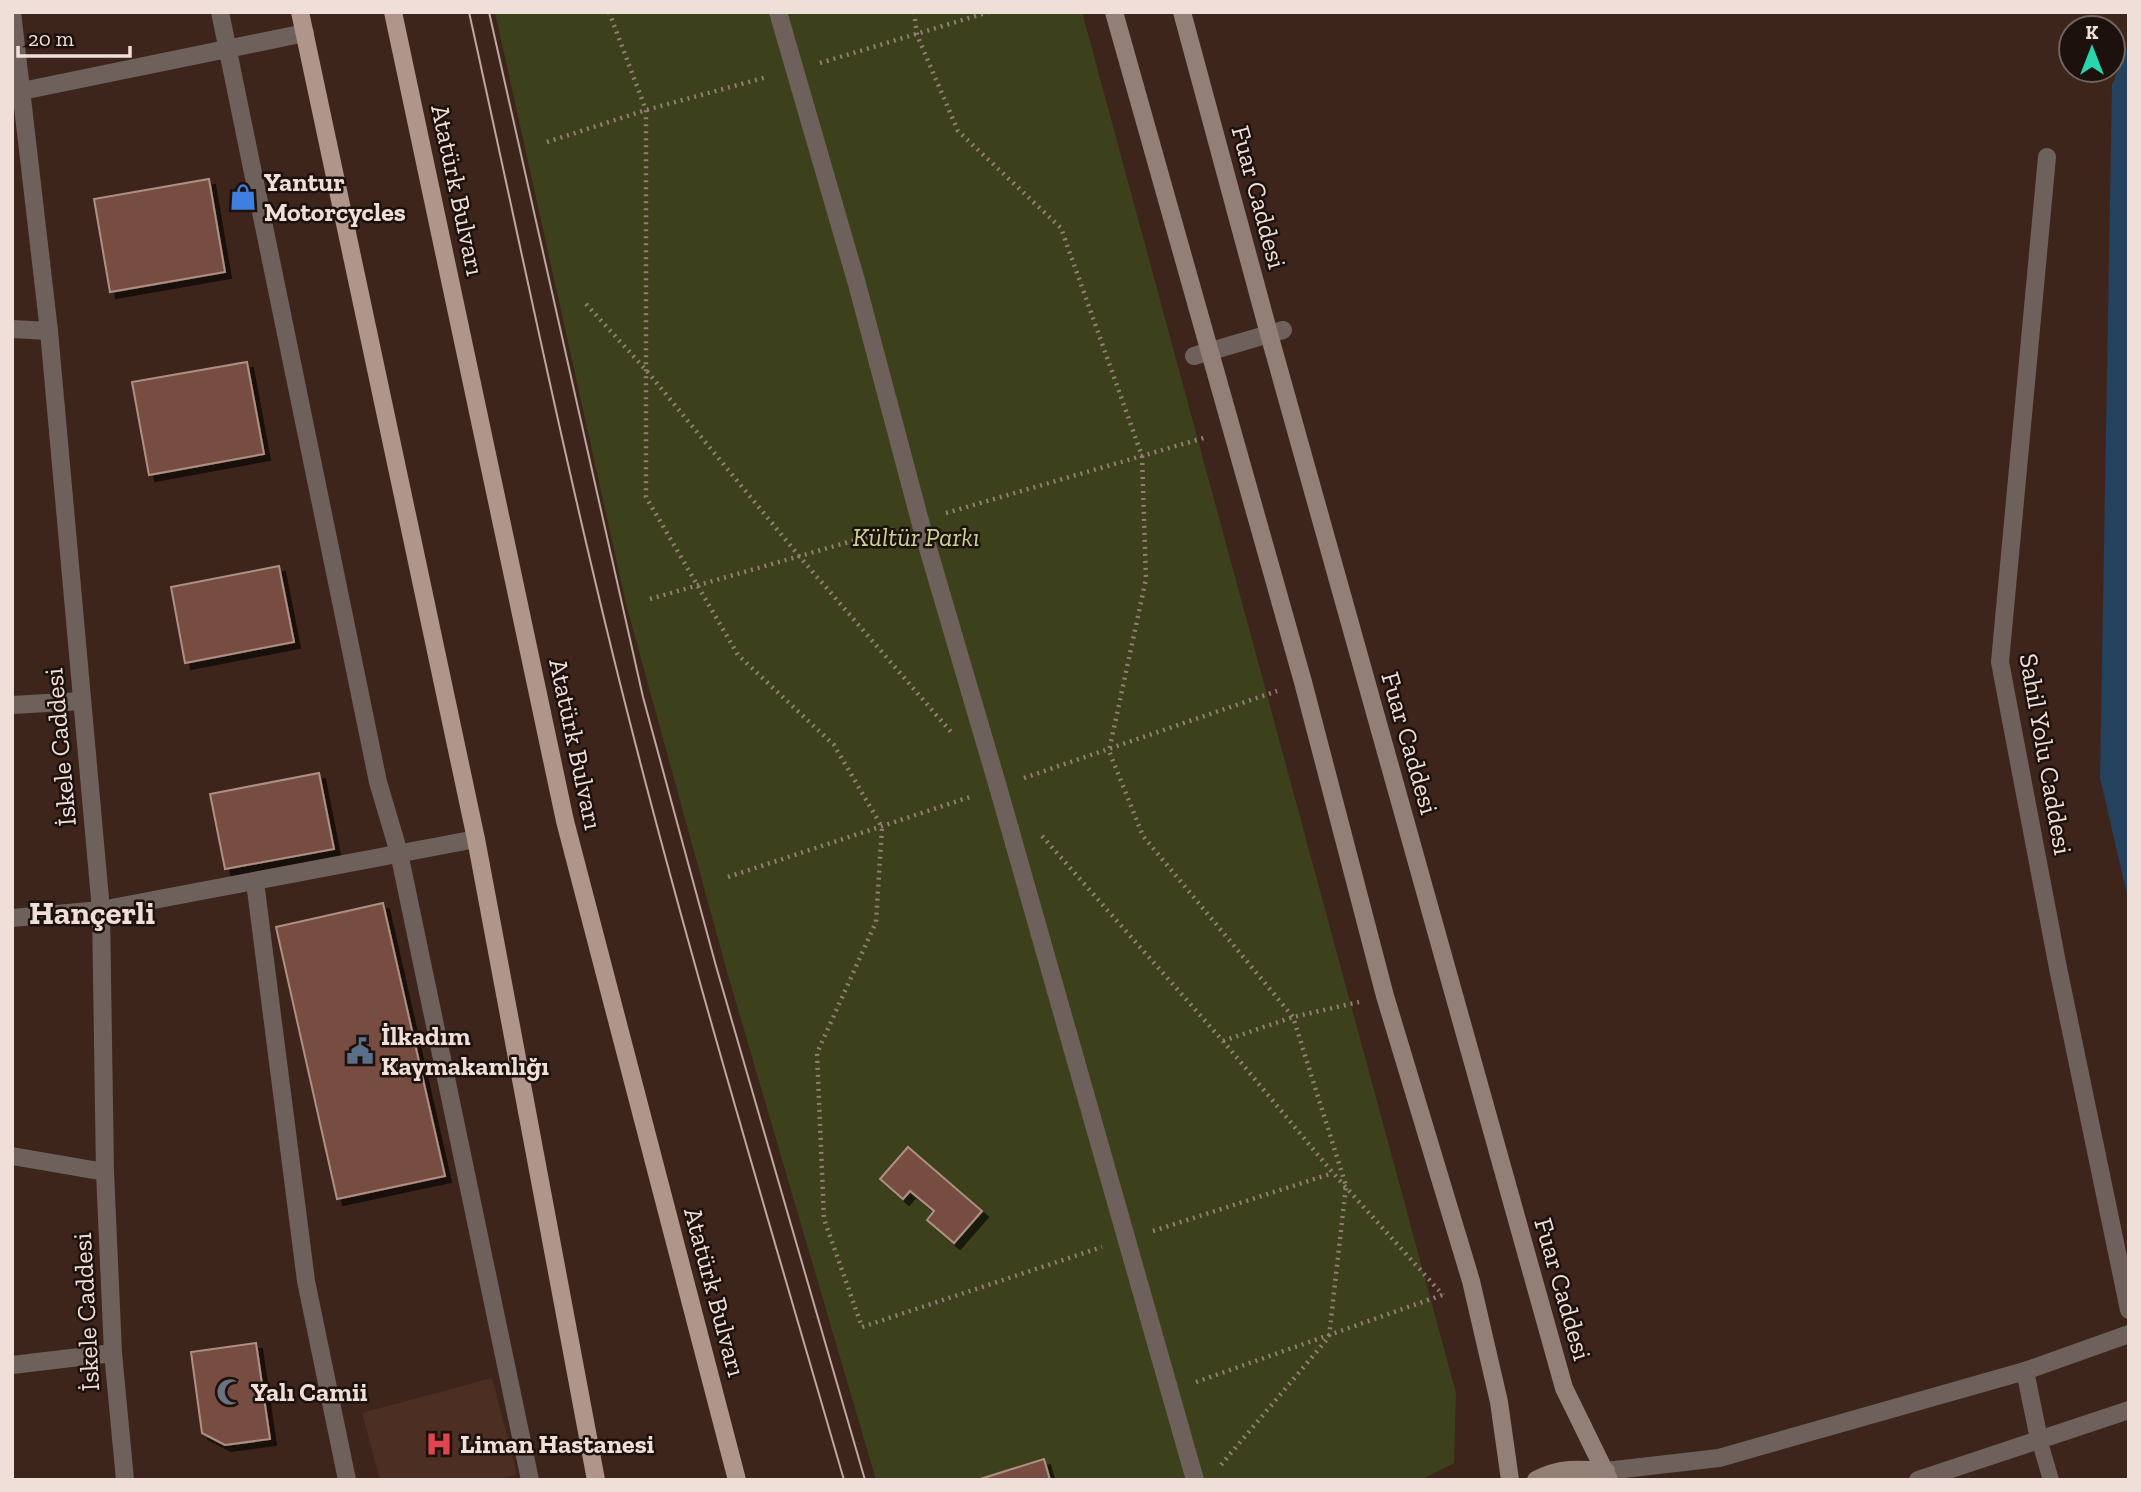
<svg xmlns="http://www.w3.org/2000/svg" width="2141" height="1492" viewBox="0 0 2141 1492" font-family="'Zilla Slab',serif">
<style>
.built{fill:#4c2e22}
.green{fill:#3c411b}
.water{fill:#24415d}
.building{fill:#764e3f;stroke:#ae8f83;stroke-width:2;filter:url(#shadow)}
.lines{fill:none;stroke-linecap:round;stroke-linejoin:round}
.path{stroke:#927d75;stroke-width:4.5;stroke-dasharray:2 5;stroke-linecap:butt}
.service{stroke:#6e615b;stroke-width:16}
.pedestrian{stroke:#6e615b;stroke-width:18}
.minor{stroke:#6e615b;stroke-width:18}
.tertiary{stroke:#6e615b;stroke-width:18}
.secondary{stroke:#927f76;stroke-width:18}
.primary{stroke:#af958a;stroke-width:18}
.tram{stroke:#bba8a1;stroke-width:2}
.labels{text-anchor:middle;stroke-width:5;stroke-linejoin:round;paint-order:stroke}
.poi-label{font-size:26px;font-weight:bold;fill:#f0dfd9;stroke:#1c110d;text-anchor:start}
.street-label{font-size:26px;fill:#f0dfd9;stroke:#1c110d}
.park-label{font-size:26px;font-style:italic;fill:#c9d38f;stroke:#1c110d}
.district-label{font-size:33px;font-weight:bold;fill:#f0dfd9;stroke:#1c110d}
</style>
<defs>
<filter id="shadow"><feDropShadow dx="6" dy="6" stdDeviation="0" flood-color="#0009"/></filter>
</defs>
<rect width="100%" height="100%" fill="#3e251c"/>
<!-- built -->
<path class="built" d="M492,1378L517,1474L497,1480H380L362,1413Z"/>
<!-- green -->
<path class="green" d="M495,12H1082L1456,1393L1454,1463L1421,1480H876L728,975L626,604Z"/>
<!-- water -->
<path class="water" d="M2129,44V903L2100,778L2112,85Z"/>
<!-- building -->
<g class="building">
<path d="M209,179L225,272L110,292L94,199Z"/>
<path d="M247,362L264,454L149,475L132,382Z"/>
<path d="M279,566L294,642L185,663L171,587Z"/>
<path d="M319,773L334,849L225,869L210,794Z"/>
<path d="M383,903L445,1176L337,1199L276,927Z"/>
<path d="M908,1147L982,1211L954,1243L927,1220L934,1211L910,1191L903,1199L880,1179Z"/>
<path d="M256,1343L270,1439L225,1445L202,1433L191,1352Z"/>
<path d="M1044,1459L1050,1480H977Z"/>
</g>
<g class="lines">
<!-- path -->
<g class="path">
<path d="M609,12L646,110V497L738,655L834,745L882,827L876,922L817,1053L824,1219L862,1327L1102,1247"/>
<path d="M914,12L917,35L958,131L1061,228L1142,456L1146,579L1109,751L1143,836L1293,1017L1346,1186L1329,1337L1220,1466"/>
<path d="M820,63L989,12"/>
<path d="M547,142L646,110L767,77"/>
<path d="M586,304L646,370L799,556L951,732"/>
<path d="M946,513L1207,437"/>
<path d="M650,599L894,529"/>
<path d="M1024,778L1277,691"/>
<path d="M1042,836L1223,1041L1333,1173L1443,1295"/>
<path d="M728,877L973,796"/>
<path d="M1223,1041L1293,1017L1359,1002"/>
<path d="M1153,1231L1333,1173"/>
<path d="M1196,1382L1445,1294"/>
</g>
<!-- service -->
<path class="service" d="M2039,1439L2051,1480"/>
<!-- pedestrian -->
<g class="pedestrian">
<path d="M778,12L857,284L920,521L998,787L1195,1480"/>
<path d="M1194,356L1283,330"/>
</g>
<!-- minor -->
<g class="minor">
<path d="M220,12L378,782L399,853L530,1480"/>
<path d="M22,91L305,33"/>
<path d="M2047,157L2000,662L2058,968L2129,1310"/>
<path d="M12,329L49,331"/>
<path d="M12,705L82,701"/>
<path d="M255,882L306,1281L347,1480"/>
<path d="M12,918L101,910L476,839"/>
<path d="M12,1156L105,1172"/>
<path d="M12,1365L113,1353"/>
<path d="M2025,1371L2039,1439"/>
<path d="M1606,1471L1719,1458L2025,1371L2129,1334"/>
<path d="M1918,1480L2129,1410"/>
</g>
<!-- tertiary -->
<path class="tertiary" d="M12,12L49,331L101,910L105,1172L113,1353L125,1480"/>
<!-- secondary -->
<g class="secondary">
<path d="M1114,12L1303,682L1385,996L1471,1281L1499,1402L1510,1480"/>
<path d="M1182,12L1269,334L1564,1388L1609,1480"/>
<path d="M1536,1480C1560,1467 1580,1469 1606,1471"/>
</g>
<!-- primary -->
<g class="primary">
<path d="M300,12L476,839L596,1480"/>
<path d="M393,12L565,821L737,1480"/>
</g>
<!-- tram -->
<g class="tram">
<path d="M469,12C520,243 567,474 625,703C691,964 769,1221 844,1480"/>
<path d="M489,12L643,697L716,966L865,1480"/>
</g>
</g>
<!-- icons -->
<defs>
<symbol id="shop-bare" viewBox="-9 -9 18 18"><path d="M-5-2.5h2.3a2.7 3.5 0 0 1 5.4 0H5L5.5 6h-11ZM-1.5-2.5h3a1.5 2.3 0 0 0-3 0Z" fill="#3f7fe0" stroke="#1c110d" stroke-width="2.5" paint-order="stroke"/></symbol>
<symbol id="civic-bare" viewBox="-9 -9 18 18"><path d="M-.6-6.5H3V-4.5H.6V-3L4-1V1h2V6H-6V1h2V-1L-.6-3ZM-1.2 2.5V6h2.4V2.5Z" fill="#5c6f8a" stroke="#1c110d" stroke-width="2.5" paint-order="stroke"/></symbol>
<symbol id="mosque-bare" viewBox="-9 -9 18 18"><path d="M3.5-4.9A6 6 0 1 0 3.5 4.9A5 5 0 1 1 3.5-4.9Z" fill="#6b7280" stroke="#1c110d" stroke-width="2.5" paint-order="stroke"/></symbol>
<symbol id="hospital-bare" viewBox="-9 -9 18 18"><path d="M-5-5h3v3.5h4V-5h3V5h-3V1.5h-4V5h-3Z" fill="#e0444e" stroke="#1c110d" stroke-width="2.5" paint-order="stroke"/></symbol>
</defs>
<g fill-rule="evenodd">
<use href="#shop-bare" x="224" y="178" width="38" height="38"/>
<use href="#civic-bare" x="341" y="1032" width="38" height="38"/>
<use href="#mosque-bare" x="211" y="1373" width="38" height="38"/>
<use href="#hospital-bare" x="420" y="1425" width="38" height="38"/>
</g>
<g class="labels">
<!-- poi labels -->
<g class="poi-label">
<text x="264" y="191">Yantur<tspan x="264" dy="30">Motorcycles</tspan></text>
<text x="381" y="1045">İlkadım<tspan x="381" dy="30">Kaymakamlığı</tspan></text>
<text x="251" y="1401">Yalı Camii</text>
<text x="460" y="1453">Liman Hastanesi</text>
</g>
<!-- street labels -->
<g class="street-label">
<text transform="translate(458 190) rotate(78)" y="9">Atatürk Bulvarı</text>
<text transform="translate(1259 197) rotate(75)" y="9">Fuar Caddesi</text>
<text transform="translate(1410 743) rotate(74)" y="9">Fuar Caddesi</text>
<text transform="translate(576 744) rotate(78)" y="9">Atatürk Bulvarı</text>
<text transform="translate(60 747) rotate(-95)" y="9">İskele Caddesi</text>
<text transform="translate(2046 754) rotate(80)" y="9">Sahil Yolu Caddesi</text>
<text transform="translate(1563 1289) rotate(74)" y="9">Fuar Caddesi</text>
<text transform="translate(715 1292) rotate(75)" y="9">Atatürk Bulvarı</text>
<text transform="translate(86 1312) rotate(-93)" y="9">İskele Caddesi</text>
</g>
<!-- park labels -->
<g class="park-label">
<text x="916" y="546">Kültür Parkı</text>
</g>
<!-- district labels -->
<g class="district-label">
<text x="92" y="924">Hançerli</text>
</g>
</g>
<!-- border -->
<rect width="2141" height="1492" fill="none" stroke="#f0dfd9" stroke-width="28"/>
<!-- north arrow -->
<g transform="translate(2092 49)"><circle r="33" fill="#1c110d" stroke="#71635f" stroke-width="2"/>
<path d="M0-5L12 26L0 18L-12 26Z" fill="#28d5ad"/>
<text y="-10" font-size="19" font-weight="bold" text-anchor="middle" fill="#f0dfd9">K</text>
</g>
<!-- scale -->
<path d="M18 46v10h112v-10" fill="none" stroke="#f0dfd9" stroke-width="3.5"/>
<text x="28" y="46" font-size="21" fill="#f0dfd9" stroke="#1c110d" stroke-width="5" paint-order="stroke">20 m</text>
</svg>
